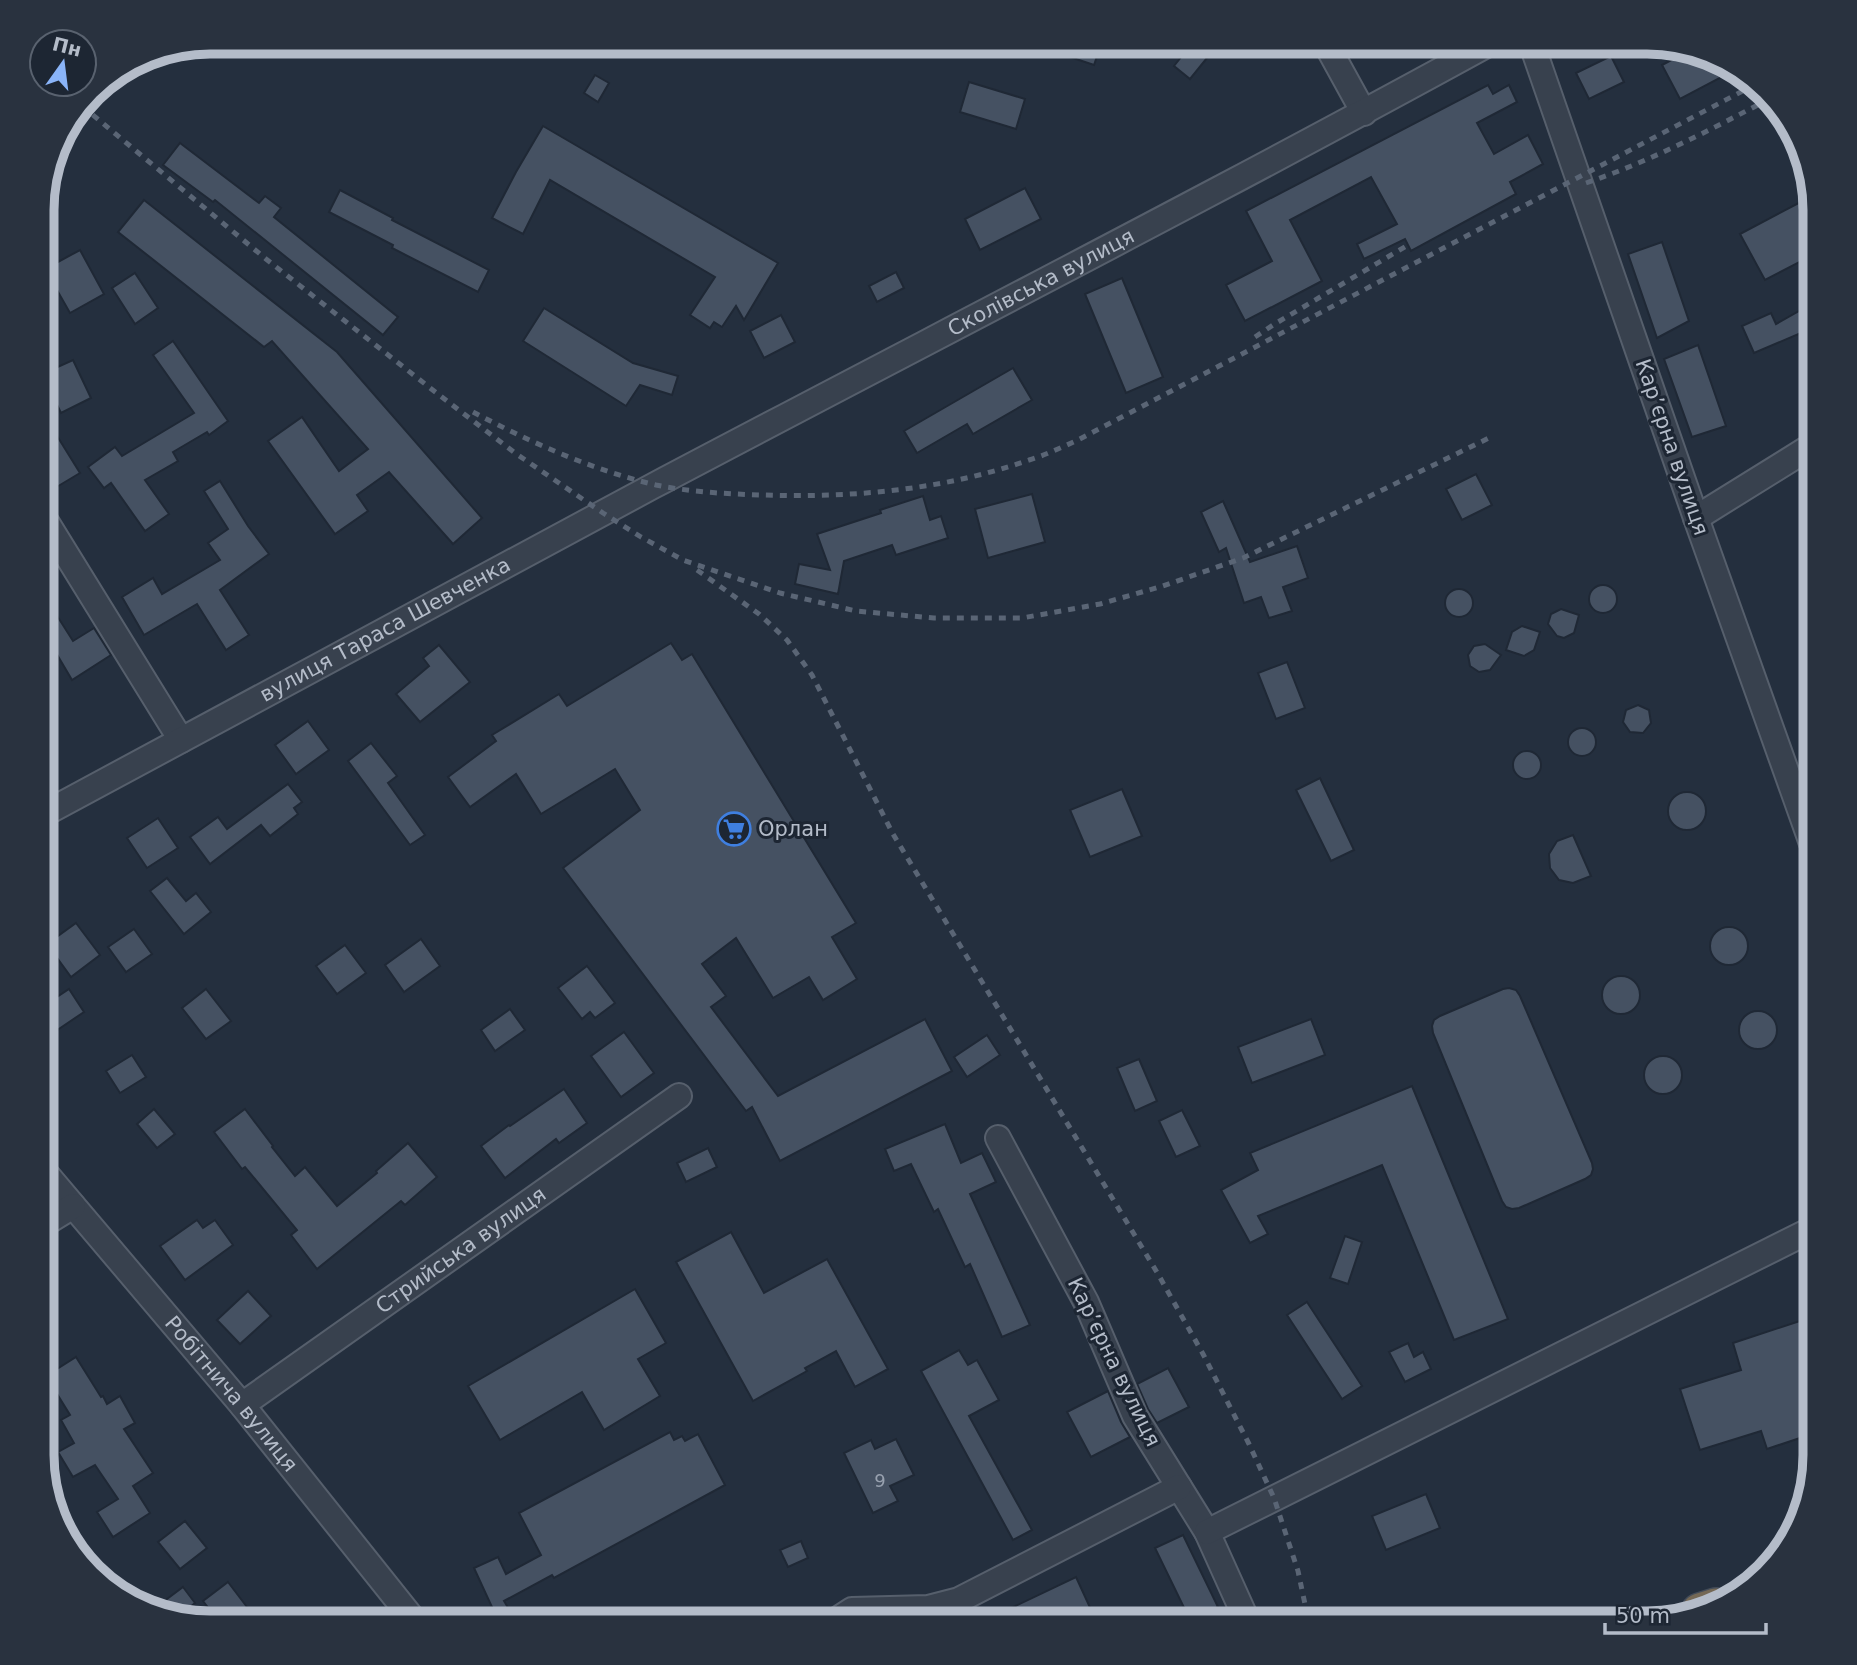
<svg xmlns="http://www.w3.org/2000/svg" width="1857" height="1665" viewBox="0 0 1857 1665" font-family="'DejaVu Sans',sans-serif">
<style>
.building{fill:#455162;stroke:#1f2835;stroke-width:2}
.lines{fill:none;stroke-linecap:round;stroke-linejoin:round}
.minor-casing{stroke:#565f6c;stroke-width:28}
.highway-casing{stroke:#434c59;stroke-width:40}
.minor{stroke:#38414e;stroke-width:24}
.highway{stroke:#746855;stroke-width:37}
.rail{stroke:#5a6575;stroke-width:5;stroke-dasharray:7 7;stroke-linecap:butt}
.labels{text-anchor:middle;stroke-width:6;stroke-linejoin:round;paint-order:stroke}
.number-label{font-size:18px;fill:#98a1af}
.street-label{font-size:21px;fill:#b4bcc9;stroke:#1d2633}
.poi-label{font-size:21px;fill:#b4bcc9;stroke:#1d2633;text-anchor:start}
.rim{fill:none;stroke:#b4bcc9;stroke-width:9}
</style>
<rect width="100%" height="100%" fill="#242f3e"/>
<!-- building -->
<g class="building">
<path d="M1035,42H1102L1094,65L1034,45Z"/>
<path d="M1193,42H1220L1190,79L1174,66Z"/>
<path d="M1690,50L1711,55L1735,70L1680,99L1662,65Z"/>
<path d="M1611,56L1624,82L1589,99L1576,73Z"/>
<path d="M595,75L609,83L598,102L584,93Z"/>
<path d="M969,82L1025,99L1016,129L960,112Z"/>
<path d="M1488,85L1493,94L1509,85L1517,102L1477,123L1494,154L1528,135L1543,164L1510,182L1516,194L1411,251L1405,239L1364,259L1357,244L1397,224L1371,177L1290,220L1322,281L1245,321L1226,285L1272,261L1246,211Z"/>
<path d="M543,126L778,263L744,320L736,306L722,327L714,322L710,328L690,315L715,277L550,180L523,234L492,218L516,172Z"/>
<path d="M180,143L259,203L265,196L281,208L274,217L398,317L383,335L215,200L213,202L163,165Z"/>
<path d="M1025,188L1041,219L980,250L965,219Z"/>
<path d="M340,190L393,218L392,220L489,270L478,292L392,248L393,245L329,212Z"/>
<path d="M1812,196L1815,210V254L1765,280L1740,234Z"/>
<path d="M144,200L337,352L482,518L453,544L389,472L357,495L368,511L335,534L268,441L302,417L339,471L368,449L272,341L264,347L118,232Z"/>
<path d="M1662,242L1689,321L1657,338L1628,254Z"/>
<path d="M80,250L104,294L70,313L45,269Z"/>
<path d="M896,272L904,288L877,302L869,286Z"/>
<path d="M135,273L158,308L135,324L112,288Z"/>
<path d="M1122,278L1163,377L1126,393L1085,294Z"/>
<path d="M1815,302V327L1754,353L1742,326L1771,313L1776,324Z"/>
<path d="M544,308L633,363L678,376L672,395L640,385L626,406L523,341Z"/>
<path d="M781,315L795,342L764,358L750,331Z"/>
<path d="M173,341L228,421L209,435L207,432L173,452L178,461L145,480L169,514L145,531L111,483L104,488L88,467L115,447L122,456L194,413L153,355Z"/>
<path d="M1698,345L1726,426L1692,437L1664,359Z"/>
<path d="M73,360L91,398L61,413L42,374Z"/>
<path d="M1013,368L1032,400L973,434L967,424L917,453L904,431Z"/>
<path d="M54,431L80,473L50,491L42,478V438Z"/>
<path d="M1476,474L1492,505L1462,520L1446,489Z"/>
<path d="M220,481L248,526L269,554L220,590L249,635L226,650L197,604L144,635L122,597L153,578L162,594L220,560L208,543L228,529L204,491Z"/>
<path d="M1032,494L1045,542L988,558L975,509Z"/>
<path d="M923,496L930,520L941,516L948,538L896,555L892,545L844,561L838,594L795,584L799,564L830,570L817,534L881,513L880,510Z"/>
<path d="M1223,501L1250,562L1297,546L1308,578L1283,587L1292,611L1269,618L1261,597L1244,603L1226,548L1219,552L1201,512Z"/>
<circle cx="1603" cy="599" r="14"/>
<circle cx="1459" cy="603" r="14"/>
<path d="M42,592L73,641L94,628L111,655L72,680L42,629Z"/>
<path d="M1561,609L1579,615L1574,633L1564,638L1557,636L1548,624L1551,614Z"/>
<path d="M1522,626L1540,632L1534,650L1524,656L1506,650L1512,632Z"/>
<path d="M671,643L682,660L692,654L856,923L832,937L857,979L823,1000L809,977L773,998L736,938L702,964L726,996L711,1007L778,1096L925,1019L952,1071L780,1161L752,1107L746,1111L563,868L640,810L615,769L541,814L516,774L470,807L448,777L496,741L492,735L559,694L567,706Z"/>
<path d="M1485,644L1501,655L1490,670L1479,672L1470,666L1468,655L1474,646Z"/>
<path d="M439,645L470,682L420,722L396,694L429,666L423,658Z"/>
<path d="M1287,662L1305,708L1276,719L1258,673Z"/>
<path d="M1638,705L1649,710L1651,723L1643,733L1630,732L1623,722L1626,710Z"/>
<path d="M308,721L329,750L296,774L275,745Z"/>
<circle cx="1582" cy="742" r="14"/>
<path d="M371,743L397,776L388,783L425,835L410,845L348,761Z"/>
<circle cx="1527" cy="765" r="14"/>
<path d="M1320,778L1354,850L1331,861L1296,790Z"/>
<path d="M288,784L302,802L294,808L298,814L270,836L261,825L210,864L190,837L218,817L227,829Z"/>
<path d="M1122,789L1142,836L1090,857L1070,810Z"/>
<circle cx="1687" cy="811" r="19"/>
<path d="M158,818L178,848L147,868L127,838Z"/>
<path d="M1573,835L1591,876L1573,883L1559,880L1550,868L1549,854L1557,841Z"/>
<path d="M167,878L186,901L196,893L211,912L184,934L150,891Z"/>
<path d="M76,923L100,955L71,977L47,944Z"/>
<circle cx="1729" cy="946" r="19"/>
<path d="M134,929L152,954L126,972L108,947Z"/>
<path d="M421,939L440,966L404,992L385,965Z"/>
<path d="M345,945L366,973L337,994L316,966Z"/>
<path d="M587,966L615,1003L595,1018L590,1012L582,1019L558,988Z"/>
<circle cx="1621" cy="995" r="19"/>
<path d="M1509,988L1516,990L1520,996L1592,1163L1593,1169L1591,1175L1585,1179L1519,1208L1512,1209L1506,1207L1502,1201L1433,1033L1432,1026L1434,1020L1440,1016L1503,989Z"/>
<path d="M69,989L84,1012L50,1035L42,1024V1007Z"/>
<path d="M206,989L231,1021L206,1039L182,1008Z"/>
<path d="M510,1009L525,1030L495,1051L481,1030Z"/>
<circle cx="1758" cy="1030" r="19"/>
<path d="M1311,1019L1325,1055L1252,1083L1238,1047Z"/>
<path d="M624,1032L654,1073L621,1097L591,1056Z"/>
<path d="M987,1035L1000,1055L967,1077L954,1057Z"/>
<path d="M132,1055L146,1077L120,1093L106,1071Z"/>
<circle cx="1663" cy="1075" r="19"/>
<path d="M1139,1059L1157,1101L1135,1111L1117,1068Z"/>
<path d="M1412,1086L1508,1319L1454,1340L1382,1165L1258,1216L1268,1234L1250,1243L1221,1190L1258,1170L1250,1153Z"/>
<path d="M564,1089L587,1123L559,1143L556,1139L505,1178L481,1146L509,1125L510,1126Z"/>
<path d="M154,1109L175,1134L157,1148L137,1124Z"/>
<path d="M245,1109L273,1146L272,1147L295,1176L305,1167L337,1206L377,1173L376,1171L408,1143L437,1177L405,1205L401,1201L317,1269L291,1235L297,1230L245,1167L242,1169L214,1132Z"/>
<path d="M1182,1110L1200,1146L1176,1157L1159,1121Z"/>
<path d="M945,1124L961,1163L982,1153L996,1182L970,1194L1030,1325L1002,1337L970,1264L965,1267L938,1209L934,1212L911,1164L894,1171L885,1149Z"/>
<path d="M708,1148L717,1167L686,1182L677,1163Z"/>
<path d="M197,1220L203,1228L215,1220L233,1245L185,1280L160,1246Z"/>
<path d="M731,1232L764,1293L827,1259L888,1369L855,1387L836,1351L805,1368L807,1371L753,1401L676,1262Z"/>
<path d="M1345,1236L1362,1242L1348,1284L1330,1278Z"/>
<path d="M635,1289L666,1343L638,1359L660,1396L604,1430L582,1392L500,1440L468,1386Z"/>
<path d="M248,1291L271,1316L240,1344L217,1320Z"/>
<path d="M1307,1302L1362,1386L1342,1399L1287,1315Z"/>
<path d="M1815,1316V1433L1767,1449L1761,1431L1700,1450L1680,1389L1741,1370L1733,1343Z"/>
<path d="M1408,1343L1414,1357L1423,1352L1431,1369L1405,1382L1389,1352Z"/>
<path d="M959,1350L968,1365L977,1360L999,1400L969,1416L1032,1530L1013,1540L921,1371Z"/>
<path d="M76,1357L101,1397L103,1396L107,1404L120,1396L135,1423L124,1429L153,1473L133,1486L150,1513L113,1537L97,1512L118,1499L95,1465L73,1477L58,1452L74,1443L61,1420L70,1415L46,1376Z"/>
<path d="M1168,1368L1189,1407L1157,1423L1148,1409L1137,1384Z"/>
<path d="M1108,1391L1121,1422L1130,1437L1091,1457L1067,1412Z"/>
<path d="M670,1432L674,1440L682,1436L685,1441L698,1434L725,1485L554,1578L552,1575L504,1601L517,1623H464L492,1607L474,1568L498,1557L506,1574L541,1555L519,1513Z"/>
<path d="M896,1439L914,1475L890,1486L898,1501L873,1513L844,1453L871,1440L875,1449Z"/>
<path d="M1426,1494L1440,1528L1386,1550L1372,1516Z"/>
<path d="M185,1521L207,1548L180,1569L158,1542Z"/>
<path d="M1183,1535L1218,1607L1190,1620L1155,1548Z"/>
<path d="M801,1541L808,1558L788,1567L780,1550Z"/>
<path d="M1076,1577L1093,1614L1074,1623H980Z"/>
<path d="M228,1582L250,1611L234,1623H220L203,1601Z"/>
<path d="M183,1587L195,1603L178,1617L151,1611Z"/>
</g>
<g class="lines">
<defs>
<g id="minor">
<path d="M1325,42L1364,113"/>
<path d="M1531,42L1696,518L1815,852"/>
<path d="M42,515L181,740"/>
<path d="M1696,518L1815,444"/>
<path id="s1" d="M42,815C246,705 449,594 653,486C933,338 1215,194 1492,42"/>
<path d="M998,1138L1086,1302L1135,1416L1207,1532L1248,1623"/>
<path id="s2" d="M42,1169L242,1405L416,1623"/>
<path d="M42,1225L73,1206"/>
<path id="s3" d="M242,1405L679,1096"/>
<path d="M1207,1532L1815,1228"/>
<path d="M832,1623L852,1610L928,1608L959,1600L1179,1487"/>
</g>
<path id="highway" d="M1700,1612L1716,1607"/>
</defs>
<!-- minor casing -->
<use href="#minor" class="minor-casing"/>
<!-- highway casing -->
<use href="#highway" class="highway-casing"/>
<!-- minor -->
<use href="#minor" class="minor"/>
<!-- highway -->
<use href="#highway" class="highway"/>
<!-- rail -->
<g class="rail">
<path d="M82,106L266,259L434,391L515,453L603,513L641,537L683,560L780,593L856,611L934,618H1022L1100,604L1163,586L1243,558L1493,436"/>
<path d="M1586,183C1651,161 1710,130 1771,98"/>
<path d="M1255,337L1273,325L1408,245"/>
<path d="M473,412C530,442 592,470 656,485C690,492 727,494 762,495C852,498 944,490 1029,460C1046,455 1062,447 1078,440L1756,84"/>
<path d="M697,570L759,614L787,640L812,675L893,834L1158,1274L1203,1354L1249,1444L1274,1498L1298,1571L1309,1623"/>
</g>
</g>
<!-- icons -->
<defs>
<symbol id="supermarket-ring" viewBox="-11 -11 22 22"><circle r="9.5" fill="#1d2633" stroke="#3f7fe0" stroke-width="1.5"/><path d="M-6-5.5h2.5l.6 2H6L4.5 2H-2.5L-4.4-4H-6ZM-1.5 3.2a1.3 1.3 0 1 0 .1 0ZM3 3.2a1.3 1.3 0 1 0 .1 0Z" fill="#3f7fe0"/></symbol>
</defs>
<g fill-rule="evenodd">
<use href="#supermarket-ring" x="715" y="810" width="38" height="38"/>
</g>
<g class="labels">
<!-- number labels -->
<g class="number-label">
<text x="880" y="1487">9</text>
</g>
<!-- street labels -->
<g class="street-label">
<text dy="7" stroke="none"><textPath href="#s1" startOffset="1132">Сколівська вулиця</textPath></text>
<text transform="translate(1672 447) rotate(71)" y="7">Карʼєрна вулиця</text>
<text dy="7" stroke="none"><textPath href="#s1" startOffset="390">вулиця Тараса Шевченка</textPath></text>
<text dy="7" stroke="none"><textPath href="#s3" startOffset="268">Стрийська вулиця</textPath></text>
<text transform="translate(1114 1362) rotate(64)" y="7">Карʼєрна вулиця</text>
<text dy="7" stroke="none"><textPath href="#s2" startOffset="294">Робітнича вулиця</textPath></text>
</g>
<!-- poi labels -->
<g class="poi-label">
<text x="758" y="836">Орлан</text>
</g>
</g>
<!-- crop -->
<path d="M0 0H1857V1665H0ZM210 54H1647A156 156 0 0 1 1803 210V1455A156 156 0 0 1 1647 1611H210A156 156 0 0 1 54 1455V210A156 156 0 0 1 210 54Z" fill="#29323f" fill-rule="evenodd"/>
<path class="rim" d="M210 54H1647A156 156 0 0 1 1803 210V1455A156 156 0 0 1 1647 1611H210A156 156 0 0 1 54 1455V210A156 156 0 0 1 210 54Z"/>
<!-- north arrow -->
<g transform="translate(63 63) rotate(14)"><circle r="33" fill="#1d2633" stroke="#59626f" stroke-width="2"/>
<path d="M0-5L12 26L0 18L-12 26Z" fill="#8ab4f8"/>
<text y="-10" font-size="19" font-weight="bold" text-anchor="middle" fill="#b4bcc9">Пн</text>
</g>
<!-- scale -->
<path d="M1605 1623v10h161v-10" fill="none" stroke="#b4bcc9" stroke-width="3.5"/>
<text x="1616" y="1623" font-size="21" fill="#b4bcc9" stroke="#1d2633" stroke-width="5" paint-order="stroke">50 m</text>
</svg>
